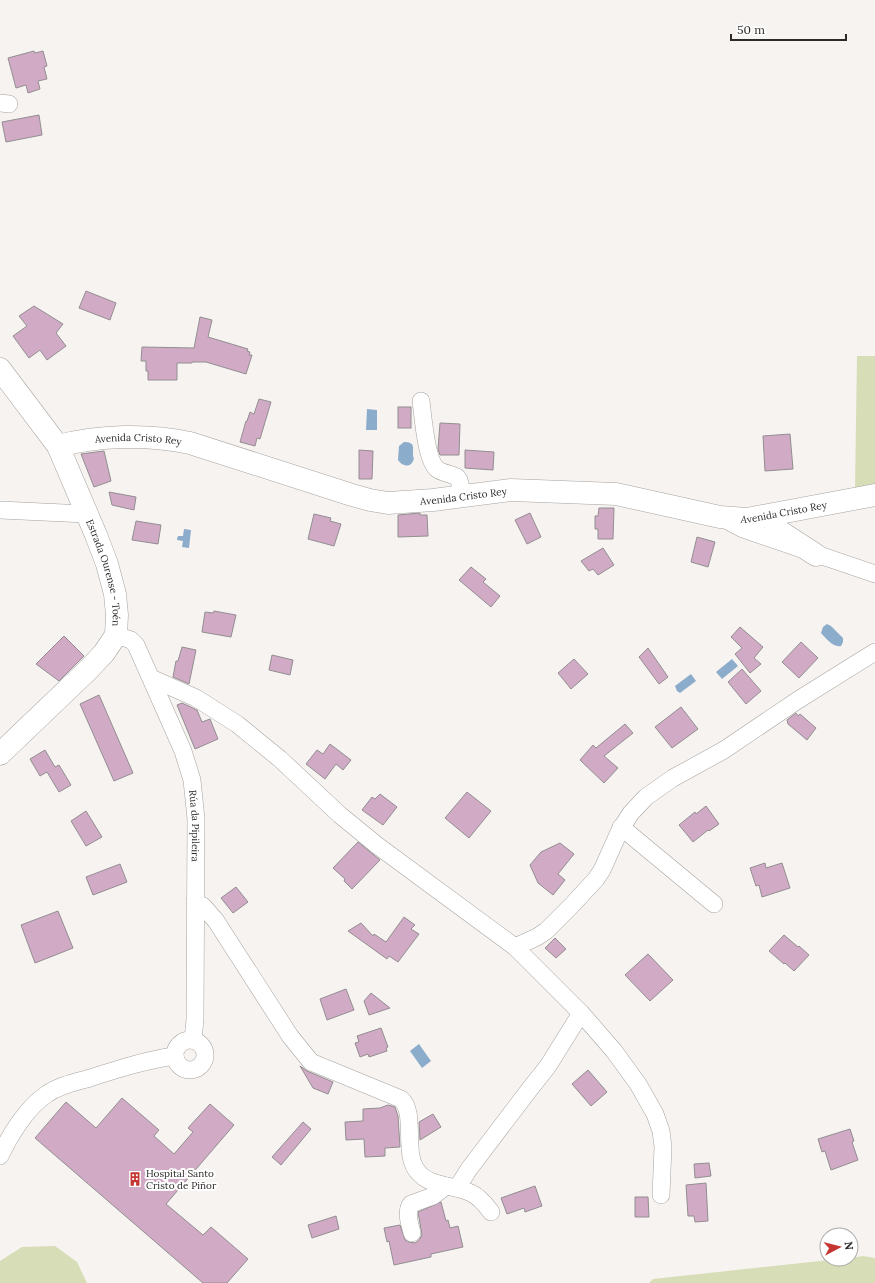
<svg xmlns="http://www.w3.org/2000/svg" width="875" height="1283" viewBox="0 0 875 1283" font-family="Lora,serif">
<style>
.green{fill:#d7ddb6}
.water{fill:#8caccb}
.building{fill:#d1abc6;stroke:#928e91}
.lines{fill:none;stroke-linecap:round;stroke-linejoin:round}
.street-casing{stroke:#a6a3a0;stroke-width:18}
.secondary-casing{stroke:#a6a3a0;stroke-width:23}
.street{stroke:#fff;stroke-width:17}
.secondary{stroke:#fff;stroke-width:22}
.labels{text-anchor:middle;stroke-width:4;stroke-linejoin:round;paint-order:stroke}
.street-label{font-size:10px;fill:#2d2b2a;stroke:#fff}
.poi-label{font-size:10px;fill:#2d2b2a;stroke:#fff;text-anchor:start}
</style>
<rect width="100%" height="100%" fill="#f7f3f0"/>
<!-- green -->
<g class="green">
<path d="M857,356H875V486L855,489Z"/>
<path d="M55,1246L77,1262L87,1283H0V1261L22,1247Z"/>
<path d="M863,1256L875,1258V1283H649L653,1279L839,1259H851V1258Z"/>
</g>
<!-- water -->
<g class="water">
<path d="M367,409L377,410V430H366Z"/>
<path d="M404,442C415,442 413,447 413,455C413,458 415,457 413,461C410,469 401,465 398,460L399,446Z"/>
<path d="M184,529L191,530L189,548L182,547L183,541L177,540V539L178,536H183Z"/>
<path d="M827,624L831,626L843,638V642L841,646C833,648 826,638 821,633L823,627Z"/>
<path d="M732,659L738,666L722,679L716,672Z"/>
<path d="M691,674L696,681L680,693L677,691L675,686Z"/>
<path d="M419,1044L431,1061L422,1068L410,1051Z"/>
</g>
<!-- building -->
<g class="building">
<path d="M34,51L35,53L43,51L47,66L44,67L47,79L38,81L40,89L28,93L26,85L16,88L8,58Z"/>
<path d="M39,115L42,135L6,142L2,122Z"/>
<path d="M86,291L116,303L110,320L79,308Z"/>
<path d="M34,306L63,324L56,333L66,346L47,360L40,350L29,358L13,336L27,326L19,316Z"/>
<path d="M200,317L212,320L208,337L248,349L247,351L250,352L249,355H252L246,374L206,362H192V363H177V380H148V371H146V361H141L142,347L194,348Z"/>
<path d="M259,399L271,402L260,439L257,438L255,446L240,442L246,421H247L250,412L254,414Z"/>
<rect x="398" y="407" width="13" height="21"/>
<path d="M440,423L460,424L459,455H440L438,449Z"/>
<path d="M790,434L793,469L765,471L763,436Z"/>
<path d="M359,450L373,451L372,479H359Z"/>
<path d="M465,450L494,452L493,470L465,468Z"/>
<path d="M104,451L111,481L94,487L81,454Z"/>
<path d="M109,492L136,497L134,510L112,505Z"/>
<path d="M599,508H614L613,539H598V529H595V516H598Z"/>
<path d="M420,513V515H427L428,536L398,537V515Z"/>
<path d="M530,513L541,537L527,544L515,520Z"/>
<path d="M314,514L331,518L330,521L341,524L334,546L308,539Z"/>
<path d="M136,521L161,525L158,544L132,540Z"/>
<path d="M697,537L715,542L708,567L691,562Z"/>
<path d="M603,548L614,565L598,575L593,569L589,571L581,561Z"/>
<path d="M471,567L486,579L483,582L500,596L491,607L459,580Z"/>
<path d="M214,611L236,615L231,637L202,632L205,612L213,613Z"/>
<path d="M740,627L763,647L754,658L761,664L750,673L735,654L742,648L731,637Z"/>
<path d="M64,636L84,656L59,681L36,664Z"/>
<path d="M801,642L818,658L799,678L782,662Z"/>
<path d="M182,647L196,650L189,684L173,677L176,661H178Z"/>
<path d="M648,648L668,677L659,684L639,657Z"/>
<path d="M272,655L293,660L290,675L269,670Z"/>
<path d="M574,659L588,674L571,689L558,673Z"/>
<path d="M742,669L761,691L746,704L728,682Z"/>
<path d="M99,695L133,773L114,781L80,704Z"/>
<path d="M182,703L197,710L202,722L210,719L218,739L195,749L177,705Z"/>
<path d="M681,707L698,729L672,748L655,727Z"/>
<path d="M796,713L798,716L800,714L816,728L807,740L788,724L787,720Z"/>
<path d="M625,724L633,733L604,756L618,768L604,783L580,760L593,745L596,748Z"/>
<path d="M330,744L351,760L343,770L336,764L325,779L306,764L317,750L323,754Z"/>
<path d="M45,750L55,767L59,765L71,785L59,792L47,772L40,776L30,759Z"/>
<path d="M467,792L491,811L469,838L445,818Z"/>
<path d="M380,794L397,807L383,825L362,810L372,797L375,799Z"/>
<path d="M706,806L719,824L709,831L708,830L693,842L679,825L695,812L696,814Z"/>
<path d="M86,811L102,837L86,846L71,821Z"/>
<path d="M358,842L380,860L352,889L344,881L345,879L333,868Z"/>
<path d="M560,843L574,854L558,874L565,880L553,895L538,883L530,865L541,852Z"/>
<path d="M765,863L766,868L782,863L790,888L762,897L759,885L756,886L750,868Z"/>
<path d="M120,864L127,882L93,895L86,877Z"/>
<path d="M236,887L248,902L233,913L221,898Z"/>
<path d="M58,911L73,948L35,963L21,925Z"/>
<path d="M404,917L415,925L411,929L419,934L398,962L389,956L387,959L348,931L361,923L373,936L374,934L386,942Z"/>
<path d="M784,935L798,947L799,946L809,955L794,971L785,963L784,964L769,951Z"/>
<path d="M555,938L566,949L556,958L545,948Z"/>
<path d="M648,954L673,980L650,1001L625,975Z"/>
<path d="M346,989L354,1010L327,1020L320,999Z"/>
<path d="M371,993L390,1008L369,1015L364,1001Z"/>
<path d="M381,1028L388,1047L386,1048L387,1051L369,1057L368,1054L360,1057L355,1043L359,1042L357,1036Z"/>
<path d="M300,1066L307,1071L333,1082L328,1094L313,1088Z"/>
<path d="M588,1070L607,1092L591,1106L572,1084Z"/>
<path d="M122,1098L159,1130L154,1136L174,1154L193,1132L188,1128L210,1104L234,1125L166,1204L203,1235L211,1227L248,1259L227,1283H203L35,1138L66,1102L96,1128Z"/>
<path d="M388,1105L395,1107L398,1116L400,1147L385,1148V1156L365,1157L364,1139L346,1140L345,1122L363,1121V1109L380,1108Z"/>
<path d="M433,1114L441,1127L420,1140L419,1122Z"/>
<path d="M303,1122L311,1129L281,1165L272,1157Z"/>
<path d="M850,1129L854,1141L852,1142L858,1160L831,1170L825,1151L822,1152L818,1139Z"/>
<path d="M709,1163L711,1176L695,1178L694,1164Z"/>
<path d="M706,1183L708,1221L695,1222L694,1216H688L686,1185Z"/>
<path d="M535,1186L542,1206L525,1212L524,1208L507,1214L501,1198Z"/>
<path d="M635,1197H648L649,1217H635Z"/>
<path d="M441,1202L446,1221L448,1220L450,1228L458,1226L463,1247L431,1254V1257L394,1265L389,1241L387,1242L384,1228L400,1225L405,1240L409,1242L415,1243L419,1240L422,1235L418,1212Z"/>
<path d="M336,1216L339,1229L312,1238L308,1225Z"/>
</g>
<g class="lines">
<defs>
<g id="street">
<path d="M0,103L9,104"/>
<path d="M421,401C423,416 426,460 437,469C442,473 451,474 457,477L459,480L463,496"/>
<path d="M0,510L86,514"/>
<path d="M724,519L743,529L875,574"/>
<path id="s1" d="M116,635L131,640L136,645L183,751L192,780L196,819L195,1019L193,1040"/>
<path d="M151,678L196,698L237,724L280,759L340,815L378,846L515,947L581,1013L614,1051L638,1084L655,1114L661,1131L663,1147L661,1195"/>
<path d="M621,827L714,904"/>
<path d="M195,902L203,906L216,921L290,1036L311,1062L401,1099C417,1113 402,1154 418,1172C430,1187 455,1185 471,1193C480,1197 486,1205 491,1212"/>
<path d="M515,947L537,937L546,931L573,904L596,879L602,870L620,830L631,813L646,797L673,778L724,750L798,700L875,652"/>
<circle cx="190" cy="1055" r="15"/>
<path d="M0,1156C10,1135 27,1107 47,1094C60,1085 76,1082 90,1078C118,1069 146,1060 175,1056"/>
<path d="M457,1188L469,1169L529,1090L548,1066L581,1013"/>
<path d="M412,1233C410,1224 405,1212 411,1204L433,1196L446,1186"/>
</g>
<g id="secondary">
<path id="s2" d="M0,369L58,446L96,535L107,564L115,594L117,615L116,635L104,653L89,669L0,754"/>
<path id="s3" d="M58,446C100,435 148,434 190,443L352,495L370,500L388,503L433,500L511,490L616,494L720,517L747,519L875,495"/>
<path d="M773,515L775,524L779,531L816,555"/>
</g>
</defs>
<!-- street casing -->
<use href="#street" class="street-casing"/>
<!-- secondary casing -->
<use href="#secondary" class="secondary-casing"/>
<!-- street -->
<use href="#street" class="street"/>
<!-- secondary -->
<use href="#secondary" class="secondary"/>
</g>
<!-- icons -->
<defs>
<symbol id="building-bare" viewBox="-9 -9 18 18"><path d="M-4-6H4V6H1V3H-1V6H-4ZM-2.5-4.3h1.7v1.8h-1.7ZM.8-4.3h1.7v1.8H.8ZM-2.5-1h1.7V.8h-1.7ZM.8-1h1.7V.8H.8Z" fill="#c53633" stroke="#fff" stroke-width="2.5" paint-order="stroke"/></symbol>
</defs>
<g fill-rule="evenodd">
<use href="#building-bare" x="125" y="1169" width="20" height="20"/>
</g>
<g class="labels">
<!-- street labels -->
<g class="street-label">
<text dy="4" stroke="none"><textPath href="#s3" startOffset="81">Avenida Cristo Rey</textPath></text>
<text dy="4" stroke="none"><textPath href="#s3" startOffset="416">Avenida Cristo Rey</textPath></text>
<text dy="4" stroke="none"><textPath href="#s3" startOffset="740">Avenida Cristo Rey</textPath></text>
<text dy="4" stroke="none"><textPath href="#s2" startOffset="232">Estrada Ourense - Toén</textPath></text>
<text dy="4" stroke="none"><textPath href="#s1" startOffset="215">Rúa da Pipileira</textPath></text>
</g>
<!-- poi labels -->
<g class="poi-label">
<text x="146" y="1177">Hospital Santo<tspan x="146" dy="12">Cristo de Piñor</tspan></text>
</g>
</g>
<!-- north arrow -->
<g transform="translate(839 1247) rotate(83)"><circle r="19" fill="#ffffff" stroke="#abaaaa"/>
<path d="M0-3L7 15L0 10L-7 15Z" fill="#c53633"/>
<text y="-6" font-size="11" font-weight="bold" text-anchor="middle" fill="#2d2b2a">N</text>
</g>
<!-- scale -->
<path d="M731 34v6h115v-6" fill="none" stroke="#2d2b2a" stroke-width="2"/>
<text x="737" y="34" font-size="12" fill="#2d2b2a" stroke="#ffffff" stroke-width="3" paint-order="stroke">50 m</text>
</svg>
